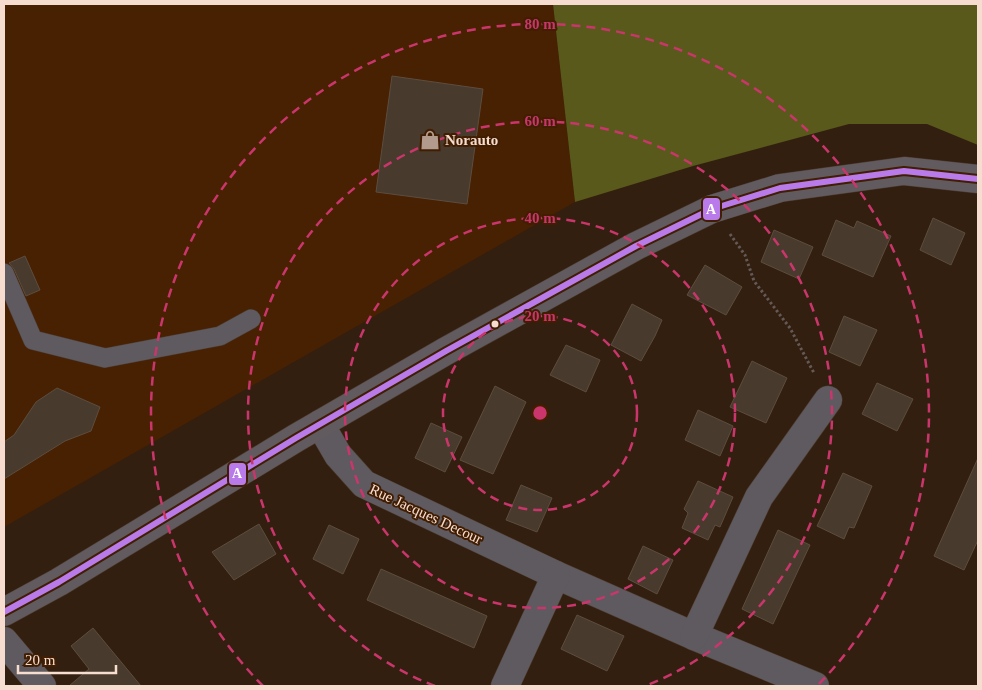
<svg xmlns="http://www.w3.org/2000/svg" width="982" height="690" viewBox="0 0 982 690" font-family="Georgia,serif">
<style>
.built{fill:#482002}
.forest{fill:#58591a}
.building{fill:#483a2c;stroke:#5c4d3f}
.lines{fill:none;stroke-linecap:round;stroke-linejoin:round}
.lane-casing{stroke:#4c3a2d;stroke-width:20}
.street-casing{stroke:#4c3a2d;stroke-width:29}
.secondary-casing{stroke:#4c3a2d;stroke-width:29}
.path{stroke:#635a57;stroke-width:3;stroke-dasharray:2.5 2.5;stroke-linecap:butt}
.lane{stroke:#5e5a5f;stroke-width:19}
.street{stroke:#5e5a5f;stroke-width:28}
.secondary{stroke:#615a5f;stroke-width:28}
.bus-1-casing{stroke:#411d02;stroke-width:10}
.bus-1{stroke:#ba7bea;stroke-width:6}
.ring{fill:none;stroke:#ca366c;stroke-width:2.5;stroke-dasharray:9 6}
.bus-dot{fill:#f6ddcf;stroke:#411d02;stroke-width:2}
.labels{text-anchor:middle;stroke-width:4;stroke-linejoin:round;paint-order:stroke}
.poi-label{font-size:15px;font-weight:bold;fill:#f6ddcf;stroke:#411d02;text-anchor:start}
.street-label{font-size:15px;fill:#f6ddcf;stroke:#411d02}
.centre{fill:#ca366c;stroke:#411d02;stroke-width:2.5}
.ring-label{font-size:15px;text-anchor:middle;font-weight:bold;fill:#ca366c;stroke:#411d02;stroke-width:4;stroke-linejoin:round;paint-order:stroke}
.line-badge{stroke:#411d02;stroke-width:2}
.badge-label{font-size:14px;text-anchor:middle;font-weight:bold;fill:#fff}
</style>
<rect width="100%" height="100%" fill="#331f10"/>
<!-- built -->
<path class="built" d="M4,4H553L575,202L4,527Z"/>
<!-- forest -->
<path class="forest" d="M553,4H978V145L927,124H849L693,166L575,202Z"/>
<!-- building -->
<g class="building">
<path d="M392,76L483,89L467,204L376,192Z"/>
<path d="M933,218L965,233L951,265L920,250Z"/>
<path d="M836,220L854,228L857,221L891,236L873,277L822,255Z"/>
<path d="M774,230L813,247L799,279L761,262Z"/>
<path d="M25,256L40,290L26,296L14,269L9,263Z"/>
<path d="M705,265L742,287L726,315L687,295Z"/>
<path d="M632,304L662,320L655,336L641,361L611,345Z"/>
<path d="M844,316L877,330L860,366L829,352Z"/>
<path d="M566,345L600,360L586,392L550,375Z"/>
<path d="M752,361L787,378L766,423L730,407Z"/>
<path d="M877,383L913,399L897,431L862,414Z"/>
<path d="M495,386L526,402L493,474L460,460Z"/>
<path d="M57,388L100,407L91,431L65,441L4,479V442L14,435L36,402Z"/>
<path d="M698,410L733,426L720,456L685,440Z"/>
<path d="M431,423L462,437L445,472L415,458Z"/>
<path d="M978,458V540L964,570L934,556Z"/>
<path d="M843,473L872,486L854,528L849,527L844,539L817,526Z"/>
<path d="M698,481L733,497L720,527L715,525L708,540L682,528L688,513L684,509Z"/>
<path d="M521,485L552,498L537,532L506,520Z"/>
<path d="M259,524L276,554L234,580L212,552Z"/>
<path d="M329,525L359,539L343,574L313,559Z"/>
<path d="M778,530L810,545L773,624L742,609Z"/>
<path d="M643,546L673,560L657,594L628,579Z"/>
<path d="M381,569L487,616L474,648L367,600Z"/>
<path d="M577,615L624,636L607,671L561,649Z"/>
<path d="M93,628L141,686H69L89,669L71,646Z"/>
</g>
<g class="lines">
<defs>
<path id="lane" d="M4,273L33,340L105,358L220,336L251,319"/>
<g id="street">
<path d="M320,424L338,455L364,484L556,575L694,636L815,686"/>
<path d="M694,636L759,497L828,400"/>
<path d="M4,641L42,686"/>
<path d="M505,686L556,575"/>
</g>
<path id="secondary" d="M4,612L59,582L296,438L446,351L636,246L712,209L780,188L904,171L978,179"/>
</defs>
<!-- lane casing -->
<use href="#lane" class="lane-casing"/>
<!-- street casing -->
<use href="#street" class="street-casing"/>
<!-- secondary casing -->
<use href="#secondary" class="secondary-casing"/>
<!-- path -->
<path class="path" d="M730,234L745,255L754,281L790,328L814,373"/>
<!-- lane -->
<use href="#lane" class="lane"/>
<!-- street -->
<use href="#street" class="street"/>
<!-- secondary -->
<use href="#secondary" class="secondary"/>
<defs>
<path id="bus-1" d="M4,612L59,582L296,438L446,351L636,246L712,209L780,188L904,171L978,179"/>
</defs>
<!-- bus-1 casing -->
<use href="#bus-1" class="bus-1-casing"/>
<!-- bus-1 -->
<use href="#bus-1" class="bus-1"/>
</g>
<!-- distance rings -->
<g class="ring">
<circle cx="540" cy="413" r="97"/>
<circle cx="540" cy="413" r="195"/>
<path d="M435 686A292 292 0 1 1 645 686"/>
<path d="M263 686A389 389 0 1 1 817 686"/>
</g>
<!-- icons -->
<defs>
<symbol id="shop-bare" viewBox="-9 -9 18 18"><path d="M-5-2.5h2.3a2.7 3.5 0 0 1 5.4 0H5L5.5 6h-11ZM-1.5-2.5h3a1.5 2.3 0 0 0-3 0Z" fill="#b29a8c" stroke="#411d02" stroke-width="2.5" paint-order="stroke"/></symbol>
</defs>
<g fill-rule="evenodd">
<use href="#shop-bare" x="416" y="126" width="28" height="28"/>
</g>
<!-- markers -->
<circle class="bus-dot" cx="495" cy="324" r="4.5"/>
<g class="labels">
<!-- poi labels -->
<g class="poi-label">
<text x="445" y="145">Norauto</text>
</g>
<!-- street labels -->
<g class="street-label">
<text transform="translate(426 514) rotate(25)" y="5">Rue Jacques Decour</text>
</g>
</g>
<circle cx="540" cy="413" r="8" class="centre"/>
<g class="ring-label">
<text x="540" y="29">80 m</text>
<text x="540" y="126">60 m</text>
<text x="540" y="223">40 m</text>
<text x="540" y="321">20 m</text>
</g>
<g class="line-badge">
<rect x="702" y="197" width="19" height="24" rx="5" fill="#ba7bea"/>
<rect x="228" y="462" width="19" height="24" rx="5" fill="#ba7bea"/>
</g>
<g class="badge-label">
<text x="711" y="214">A</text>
<text x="237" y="478">A</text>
</g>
<!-- border -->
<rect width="982" height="690" fill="none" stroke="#f6ddcf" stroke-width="10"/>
<!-- scale -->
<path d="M18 665v8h98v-8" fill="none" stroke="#f6ddcf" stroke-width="2.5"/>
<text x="25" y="665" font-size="15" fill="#f6ddcf" stroke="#411d02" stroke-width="4" paint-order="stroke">20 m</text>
</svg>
